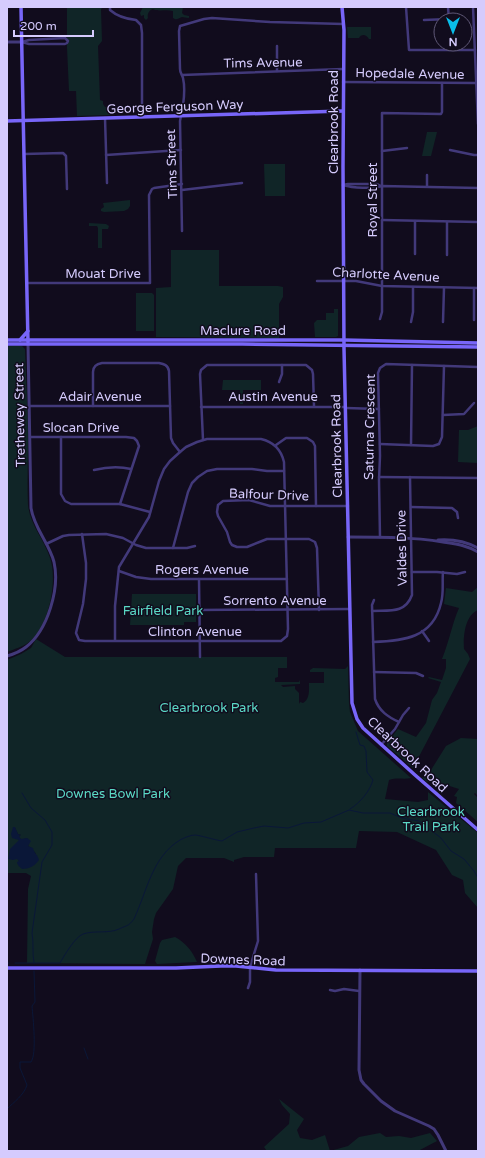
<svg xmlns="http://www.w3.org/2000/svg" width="485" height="1158" viewBox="0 0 485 1158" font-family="'Varela Round',sans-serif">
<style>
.green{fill:#102527;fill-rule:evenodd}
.water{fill:#0a1738}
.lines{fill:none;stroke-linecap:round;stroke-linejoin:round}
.stream{stroke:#0a1738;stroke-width:1}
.minor{stroke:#42397a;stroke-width:2.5}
.tertiary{stroke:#42397a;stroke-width:3}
.secondary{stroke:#7866f9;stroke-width:3.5}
.labels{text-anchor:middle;stroke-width:3;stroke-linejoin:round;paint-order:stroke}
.street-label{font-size:13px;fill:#d5cbfd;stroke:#110c1d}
.park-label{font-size:13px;fill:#5bd9c6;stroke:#110c1d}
</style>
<rect width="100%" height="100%" fill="#110c1d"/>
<!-- green -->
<g class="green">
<path d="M67,7H103L101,9L102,41L98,46L100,100L103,101V104L105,107H109L110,109V115L77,116L76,91H69L67,48Z"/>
<path d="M143,7H183L182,13L184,15L189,16V18C186,18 184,17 182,17C178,18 177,21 173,18V11C166,9 158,12 153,9C149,10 147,14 148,18L146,20L144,18V15L141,16L140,13Z"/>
<path d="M347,27H371V39H369C366,34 361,34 359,38H348Z"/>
<path d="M427,132H437L431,156H422Z"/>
<path d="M264,164H285V196H265Z"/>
<path d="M130,200V206L128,209L124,211L104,212L101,211V209L104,207L103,203Z"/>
<path d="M89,223L106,224L109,226L108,229H102V248H98V228L97,226H89Z"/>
<path d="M171,250H219V286H278L283,287V297L279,304V338L156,337V288L171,287Z"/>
<path d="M136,293H152L154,295V331H136Z"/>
<path d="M334,309H338V336L336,337H315L314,323L317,320H326V313H334Z"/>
<path d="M7,346H22L25,349C26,380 28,410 28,441C28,462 27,484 28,505C30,525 44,539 50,558C58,580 49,627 29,642C23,647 14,649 7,652Z"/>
<path d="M223,380H261V390H243V404H240V390H222Z"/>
<path d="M478,426V463L458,462L459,430H468Z"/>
<path d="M478,587V610C465,615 463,637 464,649L468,654L470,659L413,768L387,746V742L391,738L398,729L416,737L426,723L432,700L437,693L441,682L428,678L429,677L442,680L446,668V659H442C449,642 452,624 459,608L444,604L446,588L472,592Z"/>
<path d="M132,594H196V622H184V625H130Z"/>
<path d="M36,639L65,657H287V668H278V677L275,678V682H299L300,680V684L281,685L283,687L295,686V689L299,693V704L300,702L303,703C310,699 309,690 309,683H324V672H310V670L313,668L345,669L348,666L349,703L350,712L358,731L411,778C403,780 398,777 389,780L385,799L418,802L428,800V792L478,833V908L465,893L463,880L452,875L436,850L397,832L359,831L356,848H275L274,857H244L234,860V862L224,858H186L178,866L173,889L156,913L154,919L152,932L153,939L145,964L27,963L28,889L31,876L26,873H7V660L21,654L31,648ZM13,827L15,828L18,834L21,835L19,836L21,840L27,838L29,843L28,846L31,848L36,854L19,861L17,858L19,840Z"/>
<path d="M461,738L478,739V796L475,793L474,794L478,798V822L456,803L457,797L454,796L459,789L437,782H427L422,778L431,770L446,746Z"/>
<path d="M175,937C186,943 192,951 197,962L157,964L155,961L160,943L162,940Z"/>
<path d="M279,1099L304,1119L297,1130L300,1138L312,1140L325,1135L330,1151L348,1146L359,1137L380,1133L386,1137L399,1136L411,1138L430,1133L437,1141L418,1151H267L264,1147L289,1124L290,1114L282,1105Z"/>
</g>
<!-- water -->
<path class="water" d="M13,827H15L18,834L21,835L19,836L21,839L27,838L31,841L28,846L33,848C34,853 38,855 39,860C35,866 29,869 22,869C20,867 17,865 17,862L19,861L17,859L13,860L8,859L10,849L19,840L12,838L11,834Z"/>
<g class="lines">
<!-- stream -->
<g class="stream">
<path d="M22,793L31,808L45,820L52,832V845L42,862L32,933C34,944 32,952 34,963"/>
<path d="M350,809C360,803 370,791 373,780L367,772L366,751L364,746L360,745L356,732"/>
<path d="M7,963H9"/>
<path d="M15,963H60C64,956 75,937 83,934C95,930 108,934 119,929C127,925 128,927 134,919C147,891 152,857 180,840C184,838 190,835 195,835C199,835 215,840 222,841L237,832L254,828L264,826L288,828L304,823L321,822L349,810L363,813H390L402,818L419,821L441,838L451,851L464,859L474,871L478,878"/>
<path d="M84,1048L88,1059"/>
<path d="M7,1109C14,1102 24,1095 27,1085L20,1068V1062H31C37,1054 33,1018 32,1006L35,1002L34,971"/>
</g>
<!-- minor -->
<g class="minor">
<path d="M110,7V10C118,17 126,19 136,20L141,25L142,33V117"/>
<path d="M406,7L409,50H475"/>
<path d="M448,7L449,20"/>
<path d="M473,7L478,124"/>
<path d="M424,20L449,19"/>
<path d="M65,38L68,41L67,43L65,44H29L22,42L29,40Z"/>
<path d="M449,44V50"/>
<path d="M277,46V71"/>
<path d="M182,75L343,69"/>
<path d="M343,82L476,83"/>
<path d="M105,118L107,183"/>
<path d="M450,150L474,155H478"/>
<path d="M382,151L407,148"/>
<path d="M24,154L63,153L66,156L67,189"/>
<path d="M106,155L181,150"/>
<path d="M343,185C353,188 372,189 382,186L478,188"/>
<path d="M343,185L348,184H377L381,186"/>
<path d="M427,186V175"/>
<path d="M182,190L242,183"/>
<path d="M382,220L478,222"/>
<path d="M415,221V254"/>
<path d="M182,231L180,121C183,108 186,91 183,78C182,74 180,73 180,69L179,31L180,26L204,19L212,18L270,22L343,24"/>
<path d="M447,255V222"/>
<path d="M317,281H356L382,286L478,288"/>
<path d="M27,283H150L149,195L152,189L154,188L182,184"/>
<path d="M474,288V320"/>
<path d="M380,319L382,312V113L441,114L442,112V83"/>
<path d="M411,322L413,312V287"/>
<path d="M443,322L444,288"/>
<path d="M279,382L282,374V365"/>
<path d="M30,406H170"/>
<path d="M93,406V372C93,367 96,364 102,363H159C164,364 168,365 169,371L171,438L173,443L180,452"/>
<path d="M201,407H345"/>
<path d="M346,408L379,409"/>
<path d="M443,415L464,414L474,403"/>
<path d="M30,437H126L134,438L137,441L139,446L120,504"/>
<path d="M61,437V494L65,501L71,504H120L150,512"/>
<path d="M203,440L200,374L201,370L207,365H306L312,370L313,374L314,406"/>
<path d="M380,444L433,446L439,444L442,437L444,366"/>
<path d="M276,445L286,438H307L313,442L315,446L316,506"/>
<path d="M411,445L412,365"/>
<path d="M94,470C106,467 119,466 131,469"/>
<path d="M379,477L478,478"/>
<path d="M411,507L452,508L457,512L458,518"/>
<path d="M82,534L86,563V579L83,604L76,633L79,640L85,641H281L287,636L288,629L284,462C281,449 274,442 261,439H207L197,442L186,447L180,452L170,461L164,469L159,481L149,517L119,567L115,606V641"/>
<path d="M380,537L379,480L380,456L378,373L380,368L386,364L478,367"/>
<path d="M46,544L63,536L69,535L106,534L123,538L136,545L146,548H187L195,546"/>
<path d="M173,548L188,492L192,483L198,477L207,471L217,469H252L267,471H284"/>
<path d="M119,571L136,577L151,579H287"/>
<path d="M412,572H437L457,574L465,572"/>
<path d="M199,579L200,657"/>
<path d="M374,600L372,605L375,699C379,711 388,717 399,722"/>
<path d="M199,610L350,609"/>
<path d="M319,610L317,548L315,542L309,539H267L247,547H237L232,545L230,542L227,532L218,516L217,512L218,505L223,501L249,500L270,506H348"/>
<path d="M372,611C389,610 405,614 412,595L410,477"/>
<path d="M422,631L429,641"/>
<path d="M373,642C403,641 433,638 441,603C444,593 442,582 443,572"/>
<path d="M374,672L416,673L423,676"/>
<path d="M381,745L395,729L403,715L409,708"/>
<path d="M248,988L250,982V967L258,941L256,874"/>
<path d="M330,990L335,991L344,989L359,991"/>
</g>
<!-- tertiary -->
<g class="tertiary">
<path d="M7,42H22"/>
<path d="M348,537C380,537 412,537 443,542C456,544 466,545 478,552"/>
<path d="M438,540C452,539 465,541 478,548"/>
<path d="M7,656C14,654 21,651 26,647C48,630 60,588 54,562C49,543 34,528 31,508L28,344"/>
<path d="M360,970L359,1070L361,1080L364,1084L381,1101L395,1111L429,1126L434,1129L438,1135L446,1151"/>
</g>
<!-- secondary -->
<g class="secondary">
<path d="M21,7L23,109L28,342"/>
<path d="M342,7L344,30L343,166L344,349L352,703L357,719L363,728L415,775L478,830"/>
<path d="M7,121L343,111"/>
<path d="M7,340H344L478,343"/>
<path d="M20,340L28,331"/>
<path d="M7,344H242L478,347"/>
<path d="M7,968H176L221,966H236L276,970L478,971"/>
</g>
</g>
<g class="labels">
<!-- street labels -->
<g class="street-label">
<text transform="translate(263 62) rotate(-1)" y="5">Tims Avenue</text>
<text transform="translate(410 73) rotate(1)" y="5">Hopedale Avenue</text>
<text transform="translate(175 106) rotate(-2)" y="5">George Ferguson Way</text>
<text transform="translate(333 122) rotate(-90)" y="5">Clearbrook Road</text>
<text transform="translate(171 164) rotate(-92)" y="5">Tims Street</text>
<text transform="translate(372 200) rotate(-90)" y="5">Royal Street</text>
<text x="103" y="278">Mouat Drive</text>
<text transform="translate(386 274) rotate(3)" y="5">Charlotte Avenue</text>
<text x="243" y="335">Maclure Road</text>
<text x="100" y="401">Adair Avenue</text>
<text x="273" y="401">Austin Avenue</text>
<text transform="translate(19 415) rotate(-91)" y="5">Trethewey Street</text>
<text x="81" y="432">Slocan Drive</text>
<text transform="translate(369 427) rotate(-89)" y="5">Saturna Crescent</text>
<text transform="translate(336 446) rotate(-91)" y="5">Clearbrook Road</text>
<text transform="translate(269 494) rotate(2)" y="5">Balfour Drive</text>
<text transform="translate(401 548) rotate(-91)" y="5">Valdes Drive</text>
<text x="202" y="574">Rogers Avenue</text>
<text x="275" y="605">Sorrento Avenue</text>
<text x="195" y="636">Clinton Avenue</text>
<text transform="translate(408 754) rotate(43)" y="5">Clearbrook Road</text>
<text transform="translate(243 959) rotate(2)" y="5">Downes Road</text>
</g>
<!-- park labels -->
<g class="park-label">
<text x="163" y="615">Fairfield Park</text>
<text x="209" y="712">Clearbrook Park</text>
<text x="113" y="798">Downes Bowl Park</text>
<text x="431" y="816">Clearbrook<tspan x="431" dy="15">Trail Park</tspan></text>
</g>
</g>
<!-- border -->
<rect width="485" height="1158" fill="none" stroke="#d5cbfd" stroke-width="16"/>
<!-- north arrow -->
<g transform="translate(453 32) rotate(180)"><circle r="19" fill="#110c1d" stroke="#5f5877"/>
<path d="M0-3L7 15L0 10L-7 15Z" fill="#09beea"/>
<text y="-6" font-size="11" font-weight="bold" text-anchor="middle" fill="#d5cbfd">N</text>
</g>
<!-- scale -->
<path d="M14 30v6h79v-6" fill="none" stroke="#d5cbfd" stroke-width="2"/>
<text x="20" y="30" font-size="12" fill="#d5cbfd" stroke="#110c1d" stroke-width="3" paint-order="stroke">200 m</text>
</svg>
